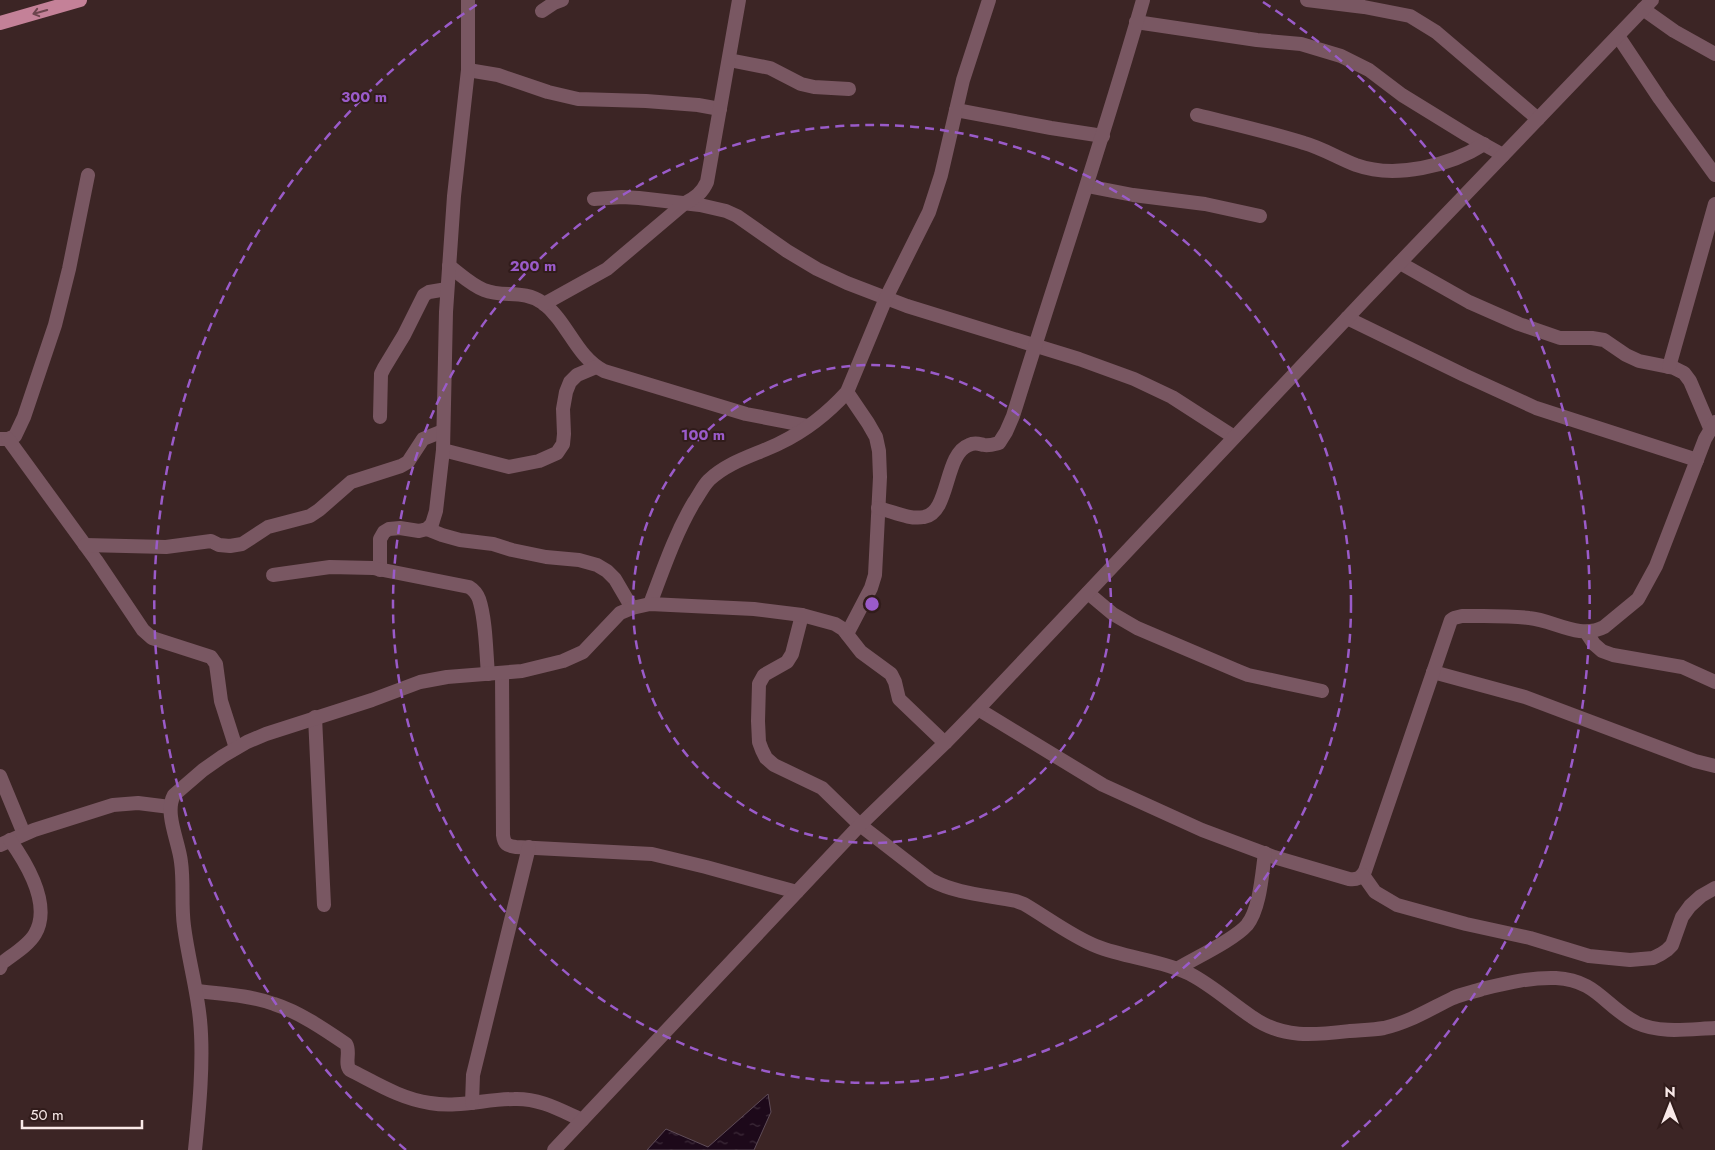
<svg xmlns="http://www.w3.org/2000/svg" width="1715" height="1150" viewBox="0 0 1715 1150" font-family="Jost,sans-serif">
<style>
.water{fill:url(#water-ripples);stroke:#5f4c58}
.lines{fill:none;stroke-linecap:round;stroke-linejoin:round}
.minor{stroke:#795762;stroke-width:14}
.tertiary{stroke:#795762;stroke-width:14}
.primary{stroke:#c48198;stroke-width:14}
.oneway{stroke:#6c444d}
.ring{fill:none;stroke:#9a5bc9;stroke-width:2.5;stroke-dasharray:9 6}
.centre{fill:#9a5bc9;stroke:#311c1b;stroke-width:2.5}
.ring-label{font-size:15px;text-anchor:middle;font-weight:bold;fill:#9a5bc9;stroke:#311c1b;stroke-width:4;stroke-linejoin:round;paint-order:stroke}
</style>
<defs>
<pattern id="water-ripples" width="26" height="14" patternUnits="userSpaceOnUse" patternTransform="scale(1.25)"><rect width="26" height="14" fill="#1d091a"/><path d="M2 4q2-2 4 0t4 0M15 11q2-2 4 0t4 0" fill="none" stroke="#3f2d3b"/></pattern>
</defs>
<rect width="100%" height="100%" fill="#3c2525"/>
<!-- water -->
<path class="water" d="M768,1094L771,1112L754,1150H647L666,1129L708,1147Z"/>
<g class="lines">
<!-- minor -->
<g class="minor">
<path d="M1307,0L1364,7L1410,16L1436,32L1538,119"/>
<path d="M1643,9L1674,31L1715,54"/>
<path d="M542,11L554,3L562,0"/>
<path d="M1136,22L1257,40L1301,44L1341,56L1369,70L1402,95L1467,135L1503,155"/>
<path d="M1618,36L1660,99L1715,175"/>
<path d="M729,60L770,68L801,84L814,87L849,89"/>
<path d="M468,70L498,75L548,92L578,99L646,101L698,105L720,109"/>
<path d="M956,110L1051,128L1103,136"/>
<path d="M1197,115C1233,124 1269,132 1304,143C1322,148 1338,158 1356,165C1395,179 1450,166 1484,144"/>
<path d="M1087,186L1133,195L1205,204L1260,216"/>
<path d="M594,199L622,197L639,198L700,205L726,211L737,216L787,251L817,269L847,283L907,306L1079,359L1134,379L1172,397L1234,437"/>
<path d="M1400,263L1469,302L1519,324L1560,338H1592L1604,340L1626,355L1639,361L1674,368L1684,373L1690,381L1710,428"/>
<path d="M449,266C460,274 471,285 484,290C504,298 523,289 543,303C568,322 576,357 604,371L746,414L808,426"/>
<path d="M544,304L607,269L685,203C695,198 702,193 707,182L739,0"/>
<path d="M1347,318L1464,375L1536,408L1697,460"/>
<path d="M1669,367L1715,204"/>
<path d="M847,392L868,423L876,437L879,451L880,477L875,575L871,588L847,634"/>
<path d="M380,417L381,374L384,368L404,335L424,295L429,292L447,289"/>
<path d="M1,439H8L15,436L24,417L55,325L69,269L88,175"/>
<path d="M8,439L96,560L143,630L152,638L211,657L216,664L221,701L236,748"/>
<path d="M443,450L509,467L539,461L557,453L563,444L564,434L563,409L566,392L570,382L577,375L596,367"/>
<path d="M878,508C892,511 909,520 924,517C950,513 944,454 969,445C975,442 979,444 984,445C989,446 995,444 999,443L1006,432L1013,416C1056,277 1103,140 1143,0"/>
<path d="M427,529L442,535L460,540L493,544L512,550L546,557L579,560L597,565L607,571L615,579L632,608"/>
<path d="M85,545L166,547L211,541L219,545L230,546L242,544L268,527L310,516L319,510L351,482L401,466L408,462L423,439L443,431"/>
<path d="M380,570V539L384,532L389,529L400,528L419,531L427,529L432,524L436,511L443,450L446,312L454,196L468,70V0"/>
<path d="M273,575L330,567L373,568L469,587C474,590 477,594 479,599C486,620 486,652 488,674"/>
<path d="M1088,593L1113,614L1137,628L1238,671L1248,675L1322,691"/>
<path d="M650,604C663,570 675,534 694,502C699,495 703,486 709,480C729,461 756,455 780,443C805,431 828,413 847,392L886,298L929,212L941,175L963,80L989,0"/>
<path d="M802,615L792,654L787,662L764,675L759,684L758,721L759,742L762,750L766,758L774,765L822,788L860,825L931,880C957,894 987,895 1016,901L1024,904C1048,918 1071,936 1096,946C1126,958 1161,960 1190,974C1213,986 1231,1003 1252,1017C1283,1039 1315,1035 1350,1031C1362,1030 1373,1030 1384,1028C1410,1022 1430,1009 1453,998C1462,994 1473,992 1482,989C1507,983 1531,977 1556,978C1597,980 1605,1007 1637,1023C1661,1034 1690,1029 1715,1028"/>
<path d="M1586,632L1594,644L1602,651L1613,655L1682,667L1715,682"/>
<path d="M1433,672L1525,697L1695,761L1715,766"/>
<path d="M502,673L503,835C504,844 507,846 516,847L652,854L706,867L797,892"/>
<path d="M978,709L1103,785L1202,830L1274,857L1349,879C1357,880 1361,878 1365,871L1451,620L1454,618L1462,616C1484,616 1507,615 1529,618C1554,620 1579,640 1604,627L1638,599L1656,566L1705,439L1715,422"/>
<path d="M315,717L324,905"/>
<path d="M0,776L24,834"/>
<path d="M0,845L34,830L113,805L138,803L170,807"/>
<path d="M1363,875L1375,892L1397,905L1466,924L1530,938L1589,956L1630,960L1653,958L1661,954L1667,950L1672,945L1682,917L1690,906L1701,896L1715,888"/>
<path d="M0,968L2,963C12,955 28,946 35,934C52,905 27,864 10,840"/>
<path d="M1177,969C1195,958 1234,940 1247,925C1260,909 1262,874 1265,853"/>
<path d="M197,991C222,994 249,995 274,1004C299,1012 324,1029 346,1044C351,1052 344,1063 350,1070C376,1083 401,1099 430,1103C458,1108 486,1099 514,1099C539,1098 560,1110 582,1120"/>
<path d="M472,1103L473,1075L529,847"/>
<path d="M195,1150C199,1111 204,1060 200,1020C197,988 188,958 184,926C181,905 184,883 181,862C179,842 164,813 174,795L203,770L223,756L247,742L266,734L372,700L420,682L447,677L522,671L563,661L583,652L620,613L632,608L650,604L754,609L802,615L835,624L843,629L861,652L891,674L895,682L899,699L945,743"/>
</g>
<!-- tertiary -->
<path class="tertiary" d="M554,1150L860,825L945,743L978,709L1365,299L1652,0"/>
<!-- primary -->
<path class="primary" d="M0,23L80,0"/>
</g>
<!-- one-way arrows -->
<defs><path id="oneway-shaft" d="M-6 0H5M1.5-3L5.5 0L1.5 3" fill="none" stroke-width="1.6" stroke-linecap="round" stroke-linejoin="round" transform="scale(1.25)"/></defs>
<use class="oneway" href="#oneway-shaft" transform="translate(40 12) rotate(164)"/>
<!-- distance rings -->
<g class="ring">
<circle cx="872" cy="604" r="239"/>
<circle cx="872" cy="604" r="479"/>
<path d="M406 1150A718 718 0 0 1 481 2M1263 2A718 718 0 0 1 1338 1150"/>
</g>
<circle cx="872" cy="604" r="8" class="centre"/>
<g class="ring-label">
<text x="364" y="102">300 m</text>
<text x="533" y="271">200 m</text>
<text x="703" y="440">100 m</text>
</g>
<!-- north arrow -->
<g transform="translate(1670 1105)" stroke="#311c1b" stroke-width="4" paint-order="stroke">
<path d="M0-4L9 19L0 12L-9 19Z" fill="#f9e9e8"/>
<text y="-8" font-size="14" font-weight="bold" text-anchor="middle" fill="#f9e9e8">N</text>
</g>
<!-- scale -->
<path d="M22 1120v8h120v-8" fill="none" stroke="#f9e9e8" stroke-width="2.5"/>
<text x="30" y="1120" font-size="15" fill="#f9e9e8" stroke="#311c1b" stroke-width="4" paint-order="stroke">50 m</text>
</svg>
